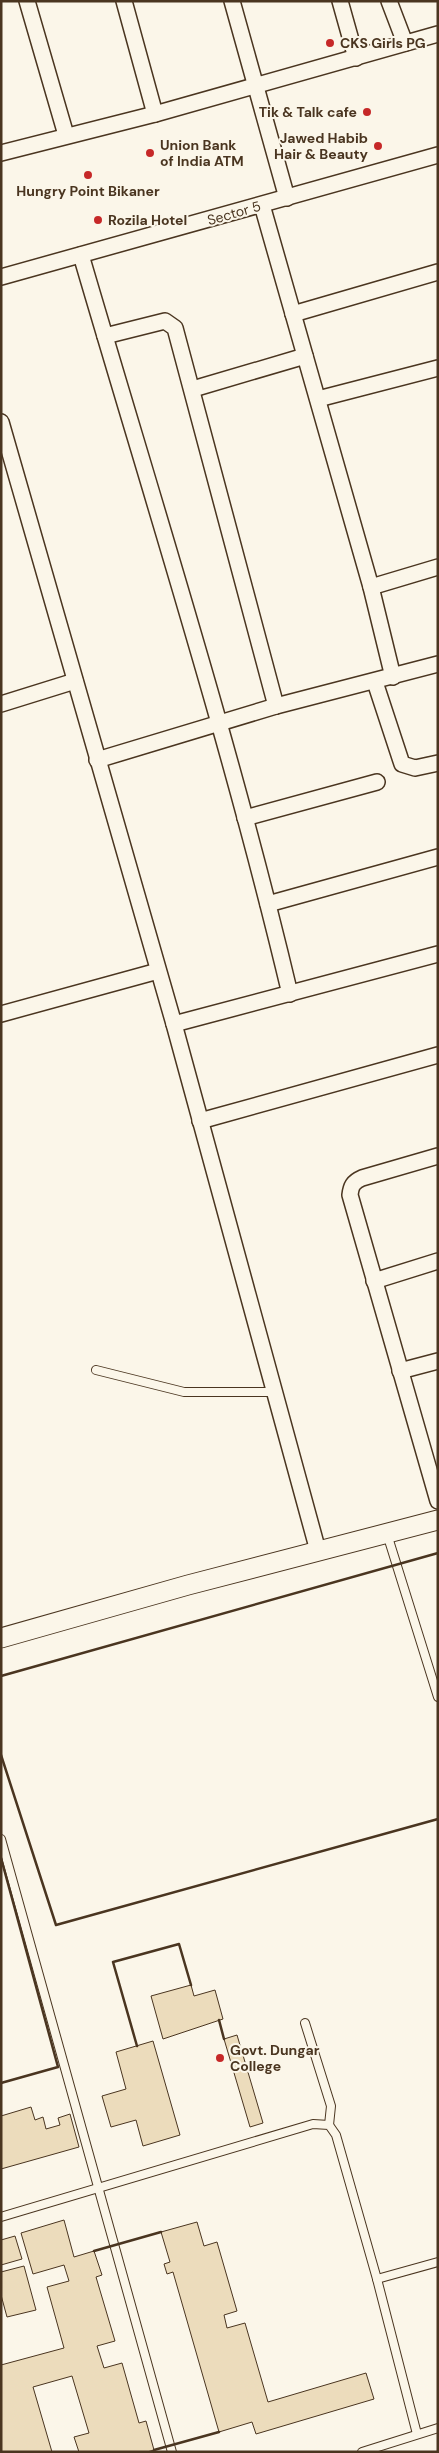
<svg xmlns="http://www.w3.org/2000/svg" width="439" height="2453" viewBox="0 0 439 2453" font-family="'DM Sans',sans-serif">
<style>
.building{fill:#ecdcbc;stroke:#4a3520}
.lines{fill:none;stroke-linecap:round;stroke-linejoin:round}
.service-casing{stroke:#4a3520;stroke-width:10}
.minor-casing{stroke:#4a3520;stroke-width:18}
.tertiary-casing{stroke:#4a3520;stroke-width:21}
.service{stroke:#fbf6e9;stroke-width:8}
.minor{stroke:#fbf6e9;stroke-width:15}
.tertiary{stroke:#fbf6e9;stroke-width:19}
.wall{stroke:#4a3520;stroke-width:2.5}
.poi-dot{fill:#c62828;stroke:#fbf6e9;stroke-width:2}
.labels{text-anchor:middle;stroke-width:4;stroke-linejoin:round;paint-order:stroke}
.poi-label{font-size:14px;font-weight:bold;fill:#4a3520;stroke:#fbf6e9;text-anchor:start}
.street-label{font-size:14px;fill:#4a3520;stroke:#fbf6e9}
</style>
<rect width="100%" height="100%" fill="#fbf6e9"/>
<!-- building -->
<g class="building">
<path d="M191,1985L194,1996L215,1990L223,2019L163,2039L151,1996Z"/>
<path d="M237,2035L263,2123L250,2127L224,2039Z"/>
<path d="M153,2041L180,2135L143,2146L136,2120L111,2127L102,2096L126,2089L116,2052Z"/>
<path d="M31,2107L35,2120L43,2117L46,2129L60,2125L58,2118L70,2114L79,2147L1,2169V2116Z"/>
<path d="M64,2220L74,2257L94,2251L102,2275L96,2277L115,2341L97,2346L104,2368L122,2363L139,2423L146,2421L154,2450L147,2452H79L74,2437L89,2433L72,2376L33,2387L52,2452H1V2365L64,2348L47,2287L69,2281L64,2265L33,2274L21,2233Z"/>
<path d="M197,2222L204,2246L217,2242L237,2311L224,2315L227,2328L245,2323L268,2402L366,2373L374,2399L256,2434L252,2422L219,2432L173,2272L167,2274L164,2264L170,2262L161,2232Z"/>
<path d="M15,2236L22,2259L1,2265V2240Z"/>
<path d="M24,2266L36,2310L7,2317L1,2295V2272Z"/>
</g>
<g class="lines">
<defs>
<g id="service">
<path d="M96,1370L184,1392H274"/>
<path d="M387,1534L438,1697"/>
<path d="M1,1839L172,2452"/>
<path d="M305,2023L331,2106L329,2125"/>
<path d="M1,2217L313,2124L329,2125L336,2135L377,2279L417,2434"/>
<path d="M377,2279L438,2262"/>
<path d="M362,2452L438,2428"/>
</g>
<g id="minor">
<path d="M27,1L66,135"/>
<path d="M124,1L155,114"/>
<path d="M232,1L287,198"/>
<path d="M340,1L356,58"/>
<path d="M389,1L405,43"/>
<path d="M1,153L155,114L438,34"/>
<path d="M262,205L371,587L393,677"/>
<path d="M81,255C153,501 231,745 290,994"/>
<path d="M1,277L438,155"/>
<path d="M293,314L438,272"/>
<path d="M105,336L165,321L175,328L276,706"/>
<path d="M193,389L305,356"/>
<path d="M318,399L438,368"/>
<path d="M1,422L174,1024L318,1551"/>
<path d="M371,587L438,567"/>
<path d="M375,682L402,764L415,768L438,763"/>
<path d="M1,704L75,681"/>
<path d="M97,760L276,706L438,664"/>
<path d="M245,818L377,782"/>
<path d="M268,904L438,857"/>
<path d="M1,1014L158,971"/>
<path d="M174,1024L438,954"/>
<path d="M200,1121L438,1055"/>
<path d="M438,1156L362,1178C353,1182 351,1186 350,1195L438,1501"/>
<path d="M374,1281L438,1261"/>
<path d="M400,1371L438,1361"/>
</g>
<path id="tertiary" d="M1,1638L188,1585L438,1520"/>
</defs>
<!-- service casing -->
<use href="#service" class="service-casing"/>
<!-- minor casing -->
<use href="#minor" class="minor-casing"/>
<!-- tertiary casing -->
<use href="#tertiary" class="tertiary-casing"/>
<!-- service -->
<use href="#service" class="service"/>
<!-- minor -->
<use href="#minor" class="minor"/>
<!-- tertiary -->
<use href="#tertiary" class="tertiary"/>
<!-- wall -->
<g class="wall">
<path d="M1,1676L438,1553"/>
<path d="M1,1755L56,1925L438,1819"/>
<path d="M1,1858L58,2067L1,2083"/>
<path d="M219,2020L224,2039"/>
<path d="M137,2046L113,1962L179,1944L191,1985"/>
<path d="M94,2251L161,2232"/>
<path d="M154,2450L219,2432"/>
</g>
</g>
<!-- markers -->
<g class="poi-dot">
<circle cx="330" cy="43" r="5"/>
<circle cx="367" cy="112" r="5"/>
<circle cx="378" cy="146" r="5"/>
<circle cx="150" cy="153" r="5"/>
<circle cx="88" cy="175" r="5"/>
<circle cx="98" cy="220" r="5"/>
<circle cx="220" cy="2058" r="5"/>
</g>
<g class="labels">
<!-- poi labels -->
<g class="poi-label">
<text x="340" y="48">CKS Girls PG</text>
<text x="357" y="117" text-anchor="end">Tik &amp; Talk cafe</text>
<text x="368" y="143" text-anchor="end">Jawed Habib<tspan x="368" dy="16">Hair &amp; Beauty</tspan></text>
<text x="160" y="150">Union Bank<tspan x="160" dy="16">of India ATM</tspan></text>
<text x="88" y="196" text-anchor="middle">Hungry Point Bikaner</text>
<text x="108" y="225">Rozila Hotel</text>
<text x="230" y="2055">Govt. Dungar<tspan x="230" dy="16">College</tspan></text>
</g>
<!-- street labels -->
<g class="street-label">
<text transform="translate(234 213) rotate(-16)" y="5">Sector 5</text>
</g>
</g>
<!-- border -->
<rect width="439" height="2453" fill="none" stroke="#4a3520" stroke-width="5"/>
</svg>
